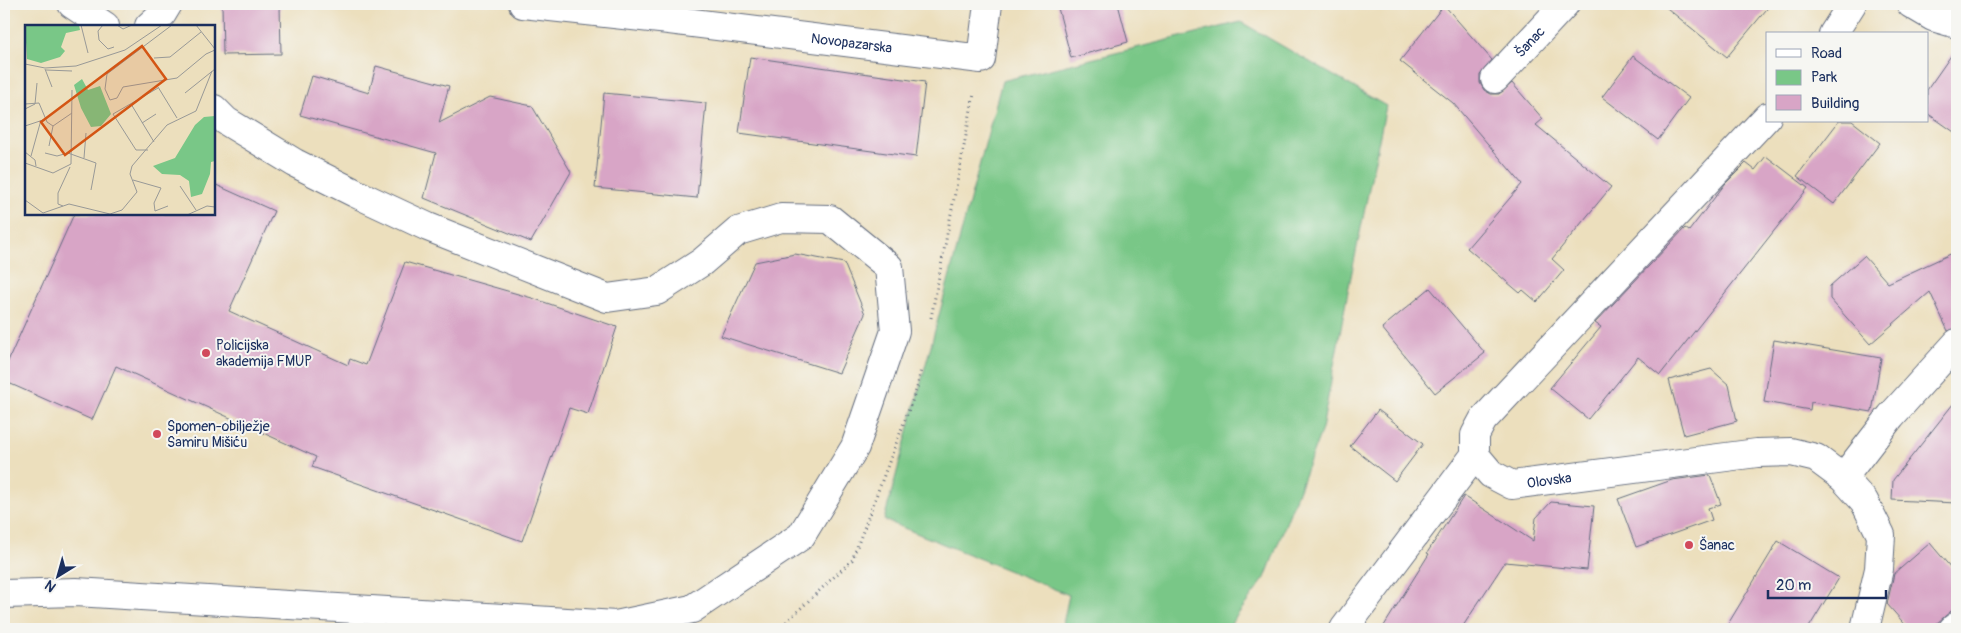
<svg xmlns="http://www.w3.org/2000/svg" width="1961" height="633" viewBox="0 0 1961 633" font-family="Pangolin,sans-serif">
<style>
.green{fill:#79c787;stroke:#4a7b72}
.building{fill:#d8a5c6}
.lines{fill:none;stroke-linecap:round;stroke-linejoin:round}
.minor-casing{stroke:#646d7f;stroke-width:30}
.path{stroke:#646d7f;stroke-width:3;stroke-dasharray:1 4;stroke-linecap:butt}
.minor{stroke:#fff;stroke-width:28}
.poi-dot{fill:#d1495b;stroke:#f6f6f2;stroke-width:2}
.labels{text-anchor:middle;stroke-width:4;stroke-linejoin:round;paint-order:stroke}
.street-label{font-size:14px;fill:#1b2f5e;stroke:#f6f6f2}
.poi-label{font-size:14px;fill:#1b2f5e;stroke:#f6f6f2;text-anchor:start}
.inset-road{fill:none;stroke:#989997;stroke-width:1}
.view{fill:#d45514;fill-opacity:0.15;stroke:#d45514;stroke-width:2.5}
.inset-edge{fill:none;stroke:#1b2f5e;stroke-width:2.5}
</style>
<rect width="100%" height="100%" fill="#f6f6f2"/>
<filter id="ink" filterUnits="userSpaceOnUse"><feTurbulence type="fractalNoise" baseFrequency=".02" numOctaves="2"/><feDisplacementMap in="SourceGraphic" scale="10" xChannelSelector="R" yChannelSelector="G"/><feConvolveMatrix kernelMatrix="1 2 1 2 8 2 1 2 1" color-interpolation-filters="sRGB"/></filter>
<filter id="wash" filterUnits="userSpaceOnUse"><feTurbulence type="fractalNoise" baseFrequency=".0096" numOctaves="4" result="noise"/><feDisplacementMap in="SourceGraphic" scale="20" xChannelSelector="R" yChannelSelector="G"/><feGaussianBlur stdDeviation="1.12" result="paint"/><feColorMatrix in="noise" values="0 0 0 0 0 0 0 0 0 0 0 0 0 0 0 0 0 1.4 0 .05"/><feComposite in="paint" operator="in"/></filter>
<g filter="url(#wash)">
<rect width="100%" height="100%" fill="#ecdfbd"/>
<!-- green -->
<path class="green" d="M1241,22L1386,106L1348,291L1322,429L1265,578L1227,629H1062L1069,595L884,520L1002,81Z"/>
<g id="blocks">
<!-- building -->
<g class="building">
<path d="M222,4H280L281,54L223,55Z"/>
<path d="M1057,4H1118L1128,42L1071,58Z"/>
<path d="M1662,4H1771L1727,57Z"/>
<path d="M1444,5L1492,60L1480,75V83L1484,90L1491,94H1499L1512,83L1543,119L1536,125L1611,187L1552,259L1564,270L1537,302L1523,290L1520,293L1467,248L1522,184L1453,103L1400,61Z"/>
<path d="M1957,47V134L1927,113V90Z"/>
<path d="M1633,56L1689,98L1658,140L1602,97Z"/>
<path d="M750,57L925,82L916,157L739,133Z"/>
<path d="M376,66L449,86L439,123L490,97L532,106L571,172L531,242L424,198L436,153L300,115L312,76L369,93Z"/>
<path d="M604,93L706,103L697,198L595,188Z"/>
<path d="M1839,121H1852L1880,143L1834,204L1797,176Z"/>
<path d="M1766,156L1808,188L1660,375L1638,357L1588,419L1550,388L1601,327L1595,323L1685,228L1689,231L1725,184L1746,163L1755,170Z"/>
<path d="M214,184L274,211L229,311L348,365L350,359L366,365L405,262L532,298L617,327L588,414L569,408L522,541L312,467L316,457L116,366L92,420L4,381V370L74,214H214Z"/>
<path d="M1957,251V328L1948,331L1930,292L1870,344L1830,299V286L1864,256L1888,283Z"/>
<path d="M795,254L844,263L865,314L839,373L721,336L755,262Z"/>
<path d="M1430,288L1485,353L1435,393L1382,328Z"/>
<path d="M1774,340L1881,358L1872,412L1811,402L1810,410L1764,402Z"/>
<path d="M1711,369L1729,385L1737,421L1684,435L1669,380Z"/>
<path d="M1957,399V503L1892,500L1893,480Z"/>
<path d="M1378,410L1423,444L1395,481L1350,446Z"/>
<path d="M1710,475L1721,504L1708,508L1712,520L1636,547L1618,499L1672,480Z"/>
<path d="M1464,496L1533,541L1536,518L1551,502L1594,506L1587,570L1505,562L1461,629H1382L1429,554L1427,553Z"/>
<path d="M1778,541L1839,578L1808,629H1725Z"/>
<path d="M1930,543L1957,575V606L1930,629H1909L1887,604L1894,574Z"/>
</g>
</g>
</g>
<g filter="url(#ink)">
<use href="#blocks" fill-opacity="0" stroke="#646d7f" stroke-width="1"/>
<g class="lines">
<defs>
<g id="minor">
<path d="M72,4L105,26"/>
<path id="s1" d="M523,4L669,20L981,59L988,4"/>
<path d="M1911,4L1933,17L1957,24"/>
<path d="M149,26L162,14L168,4"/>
<path d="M1833,34L1852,4"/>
<path id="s2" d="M1495,79L1565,4"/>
<path id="s3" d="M1475,455L1491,474L1512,485L1757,453L1791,452L1816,458L1843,478L1864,501L1881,535L1879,569L1865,629"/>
<path d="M1475,455V435L1483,420L1767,117"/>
<path d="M1843,478L1891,416L1957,343"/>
<path d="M4,594L76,592L616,625L692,609L801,536L855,447L895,331L889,267L830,219L781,218L738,231L702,262L657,291L607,298L428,227L355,193L295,163L226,121L214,109"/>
<path d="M1344,629L1475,455"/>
<path d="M1953,629L1957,626"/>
</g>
</defs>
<!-- minor casing -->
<use href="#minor" class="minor-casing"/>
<!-- path -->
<g class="path">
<path d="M931,318L974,94"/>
<path d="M773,629L784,624L852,560L917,388L921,369"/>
</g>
<!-- minor -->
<use href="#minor" class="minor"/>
</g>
</g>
<!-- markers -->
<g class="poi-dot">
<circle cx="206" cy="353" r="5"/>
<circle cx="157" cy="434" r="5"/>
<circle cx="1689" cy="545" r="5"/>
</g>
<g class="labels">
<!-- street labels -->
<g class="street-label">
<text dy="5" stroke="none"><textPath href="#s2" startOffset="51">Šanac</textPath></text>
<text dy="5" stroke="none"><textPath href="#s1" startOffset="331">Novopazarska</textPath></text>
<text dy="5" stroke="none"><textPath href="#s3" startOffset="86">Olovska</textPath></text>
</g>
<!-- poi labels -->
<g class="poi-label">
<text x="216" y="350">Policijska<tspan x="216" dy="16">akademija FMUP</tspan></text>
<text x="167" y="431">Spomen-obilježje<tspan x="167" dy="16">Samiru Mišiću</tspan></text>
<text x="1699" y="550">Šanac</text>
</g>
</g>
<!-- overview -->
<g transform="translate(25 25)">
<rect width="190" height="190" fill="#ecdfbd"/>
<path d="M0,0H54L55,5L41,8L36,22L40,26L35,32L16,38L2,34ZM57,54L63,65L75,61L86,89L76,101L66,102L56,83L49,60ZM190,91V136L186,137L185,149L177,169L166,172L164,156L155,150L137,149L128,141L150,133L170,100L179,92Z" fill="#79c787"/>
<path class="inset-road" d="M56,0L63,28M78,0L73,6L74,15L83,24L89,22M92,0L98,4L107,0M147,0L82,49L80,64L85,75L92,73L98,62L152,53L181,29L190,25M171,0L190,24M129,33L145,32L176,7M0,39L20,43L51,41L100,25L137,0M20,44L27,62M21,45L47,46M133,62L152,93M160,68L190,44M0,79L14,78L22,97L28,101M106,79L129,117M0,84L10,79L12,58M117,98L131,89M0,101L18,95M28,101L47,88M24,121L28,101M123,125H111L88,89L133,63M0,127L10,135L11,141M20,128L32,131L43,128L71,138L66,165M6,131L16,95M59,133L61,108M0,138L28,148L46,139L47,65M108,155L136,163L129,178L130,186L143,181M155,161L171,185M0,175L18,188L44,179L85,189L97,185L112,167L105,149L107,141L142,100L171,86L187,46M38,181L33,179V168L45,142M162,190L182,181L190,182"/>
<path class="view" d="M117,21L141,54L40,130L16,97Z"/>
<rect width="190" height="190" class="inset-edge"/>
</g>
<!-- margin -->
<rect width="1961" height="633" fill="none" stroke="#f6f6f2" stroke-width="20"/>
<!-- legend -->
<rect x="1766" y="32" width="162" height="90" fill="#f6f6f2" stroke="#9ea6b7"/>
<rect x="1776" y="49" width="25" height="8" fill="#ffffff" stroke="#9ea6b7"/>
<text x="1811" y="58" font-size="15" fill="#1b2f5e">Road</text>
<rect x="1776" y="70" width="25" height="15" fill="#79c787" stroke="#9ea6b7"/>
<text x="1811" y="82" font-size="15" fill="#1b2f5e">Park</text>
<rect x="1776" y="95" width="25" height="15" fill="#d8a5c6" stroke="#9ea6b7"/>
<text x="1811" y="108" font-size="15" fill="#1b2f5e">Building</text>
<!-- north arrow -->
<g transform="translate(58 576) rotate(217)" stroke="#f6f6f2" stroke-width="4" paint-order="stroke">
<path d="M0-4L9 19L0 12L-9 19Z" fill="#1b2f5e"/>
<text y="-8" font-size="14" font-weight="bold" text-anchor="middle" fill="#1b2f5e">N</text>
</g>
<!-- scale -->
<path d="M1768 590v8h118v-8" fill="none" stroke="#1b2f5e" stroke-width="2.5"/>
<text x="1776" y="590" font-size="15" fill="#1b2f5e" stroke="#f6f6f2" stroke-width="4" paint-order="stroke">20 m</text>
</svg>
